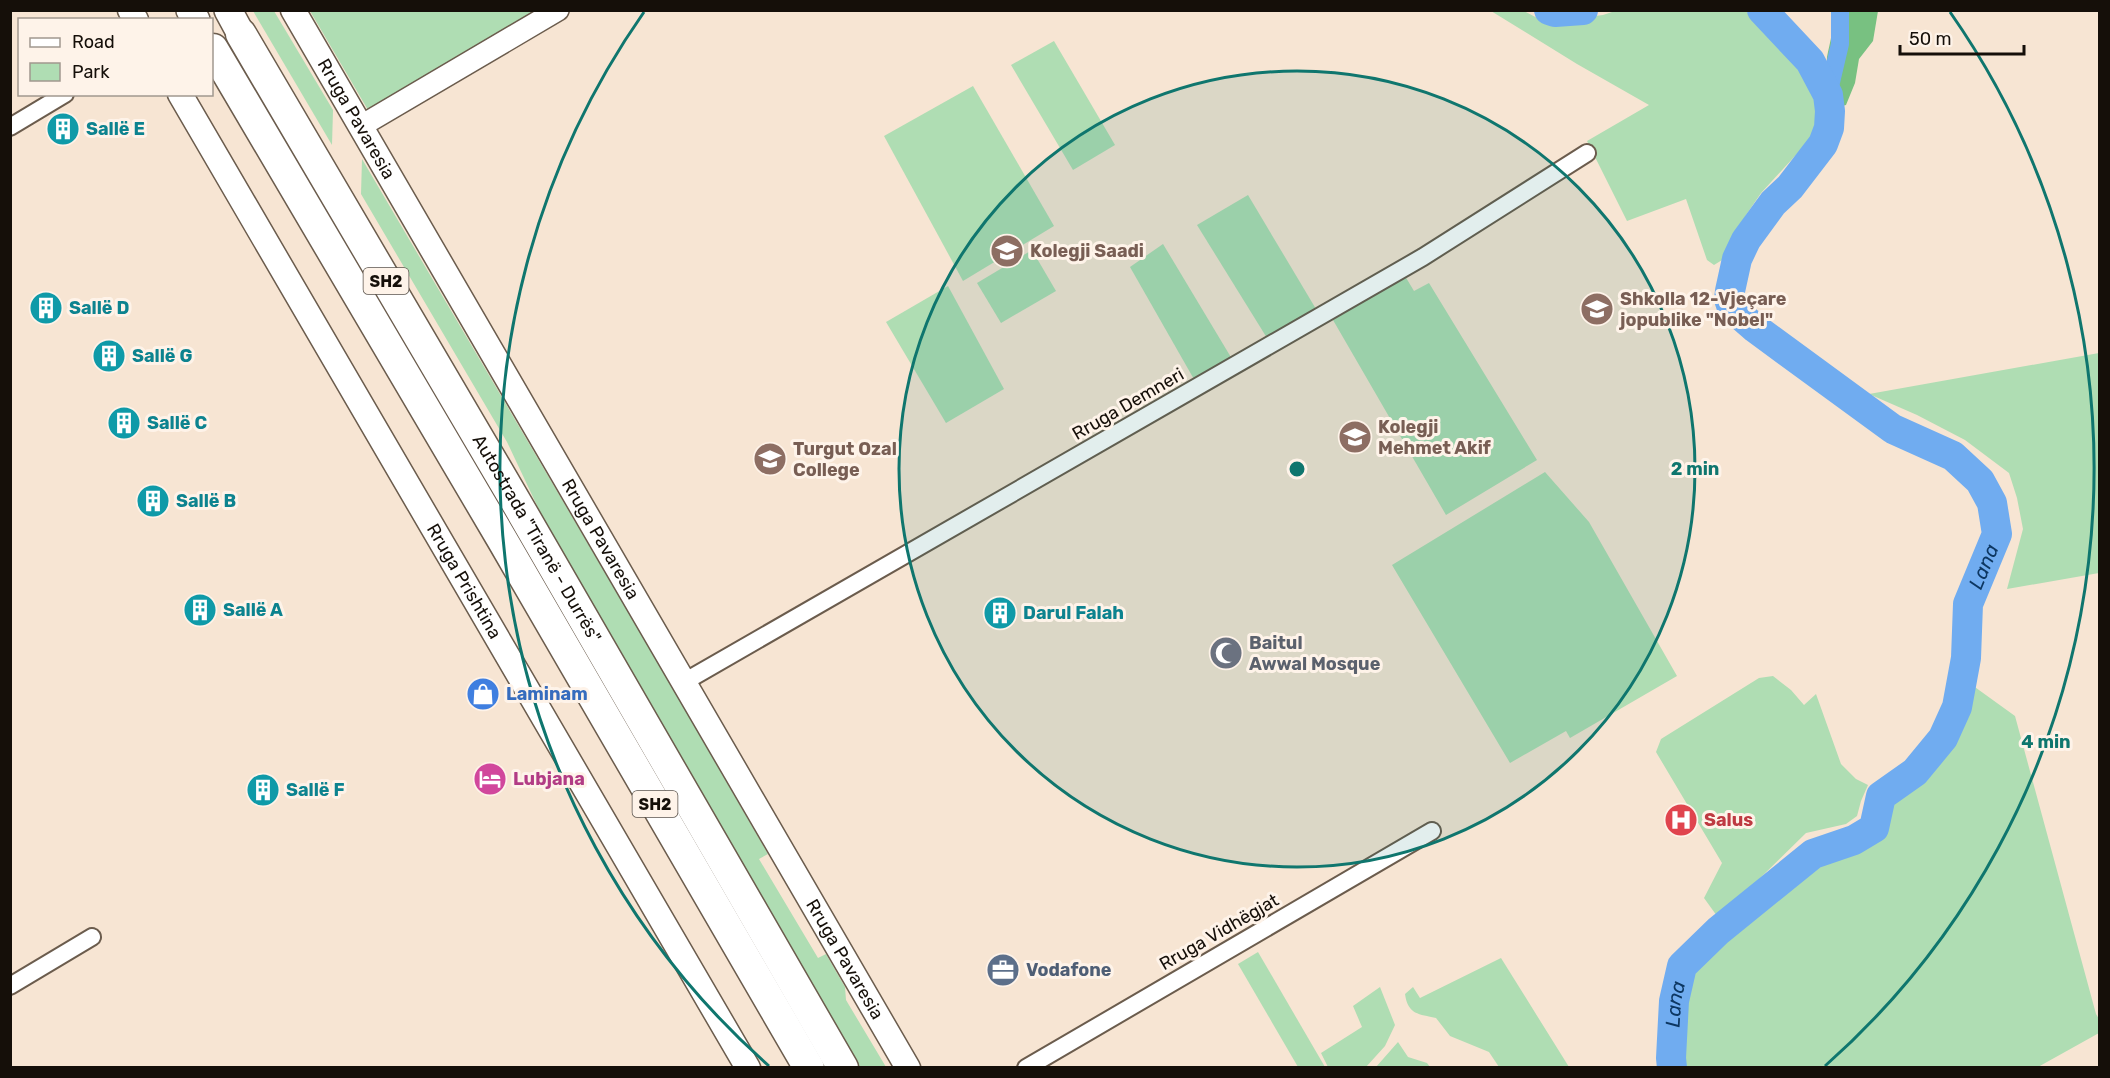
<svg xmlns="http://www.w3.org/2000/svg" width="2110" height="1078" viewBox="0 0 2110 1078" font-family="Rubik,sans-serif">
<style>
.green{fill:#afddb3}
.forest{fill:#78c181}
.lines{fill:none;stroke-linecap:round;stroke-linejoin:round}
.canal{stroke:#70acf0;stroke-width:18}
.river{stroke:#70acf0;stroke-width:30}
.minor-casing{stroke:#6b5c4d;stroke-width:20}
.tertiary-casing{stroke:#6b5c4d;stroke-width:24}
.secondary-casing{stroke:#6b5c4d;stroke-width:27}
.trunk-casing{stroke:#6b5c4d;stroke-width:30}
.motorway-casing{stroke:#6b5c4d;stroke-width:33}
.minor{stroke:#fff;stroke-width:16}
.tertiary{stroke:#fff;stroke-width:21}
.secondary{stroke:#fff;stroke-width:24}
.trunk{stroke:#fff;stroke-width:27}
.motorway{stroke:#fff;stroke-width:30}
.ring{fill:none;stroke:#0f766e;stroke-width:3}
.labels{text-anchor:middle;stroke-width:6;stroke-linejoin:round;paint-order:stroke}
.shield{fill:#fef3e9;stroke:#5b534c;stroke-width:1.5}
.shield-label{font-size:16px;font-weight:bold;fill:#150f09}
.street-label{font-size:18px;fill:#150f09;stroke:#fef3e9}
.culture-label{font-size:18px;font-weight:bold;fill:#0d838f;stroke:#fef3e9;text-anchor:start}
.education-label{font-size:18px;font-weight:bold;fill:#785e54;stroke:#fef3e9;text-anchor:start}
.worship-label{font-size:18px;font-weight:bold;fill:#5b616d;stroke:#fef3e9;text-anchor:start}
.shop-label{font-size:18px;font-weight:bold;fill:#366cbe;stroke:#fef3e9;text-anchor:start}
.hotel-label{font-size:18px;font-weight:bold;fill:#b23c85;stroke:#fef3e9;text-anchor:start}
.health-label{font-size:18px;font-weight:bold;fill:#be3a42;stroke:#fef3e9;text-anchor:start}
.service-label{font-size:18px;font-weight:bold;fill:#4e5e75;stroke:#fef3e9;text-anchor:start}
.water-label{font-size:20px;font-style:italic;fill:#0d3762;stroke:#fef3e9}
.centre{fill:#0f766e;stroke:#fef3e9;stroke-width:3}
.ring-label{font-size:18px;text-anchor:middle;font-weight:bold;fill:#0f766e;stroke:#fef3e9;stroke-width:6;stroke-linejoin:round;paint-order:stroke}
</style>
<rect width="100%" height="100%" fill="#f7e5d3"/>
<!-- green -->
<g class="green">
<path d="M253,11H274L333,110L332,145Z"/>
<path d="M310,11H534L368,110Z"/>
<path d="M1491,11H1524L1541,20L1554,21L1603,15L1615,11H1746L1807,75L1816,99L1815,126L1812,135L1805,145L1761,193L1746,215L1727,257L1714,265L1707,260L1686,199L1627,221L1587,141L1649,105L1577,64Z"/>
<path d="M1054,41L1115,145L1073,170L1011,65Z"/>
<path d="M973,86L1054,226L963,281L884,136Z"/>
<path d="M362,159L665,675L768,854L759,859L818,958L826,954L845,987L846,1000L886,1067H853L582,601L507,442L361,194Z"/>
<path d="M1248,195L1316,309L1267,338L1197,225Z"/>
<path d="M1163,244L1232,359L1195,381L1130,267Z"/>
<path d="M1032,250L1056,291L1001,323L977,283Z"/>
<path d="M1405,276L1414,291L1429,283L1537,460L1446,515L1333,320Z"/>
<path d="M948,286L1004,389L946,423L886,322Z"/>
<path d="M2099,353V573L2007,589L2023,529L2017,498L2009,473L1965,440L1917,415L1869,394Z"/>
<path d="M1545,472L1589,522L1677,676L1570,738L1566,731L1510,763L1392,565Z"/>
<path d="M1773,676L1791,690L1804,705L1816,694L1841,764L1856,779L1868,785L1861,801L1857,816L1846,824L1806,833L1751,887L1717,916L1704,898L1722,863L1656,752L1661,739L1759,678Z"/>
<path d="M1972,685L2015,716L2096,1014L2099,1019V1033L2038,1067H1681L1680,1026L1683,988L1691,966L1711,946L1813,861L1877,834L1887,801L1916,778L1946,742L1960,716Z"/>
<path d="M1258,952L1325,1067H1298L1238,964Z"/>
<path d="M1501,958L1569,1067H1499L1489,1052L1450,1036L1436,1018C1419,1014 1408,1015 1405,994L1413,987L1420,998Z"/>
<path d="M1380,987L1395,1025L1385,1046L1366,1067H1328L1321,1053L1362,1027L1353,1006Z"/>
<path d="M1398,1042L1408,1057L1427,1063L1430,1067H1376Z"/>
</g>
<!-- forest -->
<path class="forest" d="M1832,11H1878L1873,41L1859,59L1855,83L1846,105L1838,107C1830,98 1832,92 1831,80C1831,73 1826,65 1827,57C1830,42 1835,26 1832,11Z"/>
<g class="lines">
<!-- canal -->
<path class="canal" d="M1828,95L1840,44V10"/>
<!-- river -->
<g class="river">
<path d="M1549,10L1555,12L1583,10"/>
<path id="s1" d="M1672,1068L1671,1058L1674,1001L1682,966L1718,931L1813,854L1854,840L1874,828L1881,796L1915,772L1943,738L1957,707L1966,658L1968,604L1997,534L1992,503L1980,481L1953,456L1893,429L1755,328L1732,308L1729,299L1730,291L1737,259L1746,240L1773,203L1790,187L1823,144L1829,128L1830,111L1828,95L1810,61L1762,10"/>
</g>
<defs>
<g id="minor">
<path d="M10,127L65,94"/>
<path d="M684,682L1423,257L1587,153"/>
<path d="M10,986L92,937"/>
<path d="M1026,1068L1432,831"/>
</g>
<path id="tertiary" d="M361,126L558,10"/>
<g id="secondary">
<path d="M130,10L136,20"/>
<path id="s2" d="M293,10L908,1068"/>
<path id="s3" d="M180,94L748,1068"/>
</g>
<g id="trunk">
<path d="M190,10L196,20"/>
<path d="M228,10L241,34"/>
</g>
<g id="motorway">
<path id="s4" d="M241,34L516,502L843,1068"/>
<path d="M213,49L503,541L809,1068"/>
</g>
</defs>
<!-- minor casing -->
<use href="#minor" class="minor-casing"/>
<!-- tertiary casing -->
<use href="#tertiary" class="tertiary-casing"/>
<!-- secondary casing -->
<use href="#secondary" class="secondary-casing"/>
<!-- trunk casing -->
<use href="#trunk" class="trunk-casing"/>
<!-- motorway casing -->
<use href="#motorway" class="motorway-casing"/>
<!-- minor -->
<use href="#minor" class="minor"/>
<!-- tertiary -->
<use href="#tertiary" class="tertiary"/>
<!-- secondary -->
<use href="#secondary" class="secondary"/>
<!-- trunk -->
<use href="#trunk" class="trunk"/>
<!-- motorway -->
<use href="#motorway" class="motorway"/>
</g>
<!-- distance rings -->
<circle cx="1297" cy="469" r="398" fill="#0f766e" fill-opacity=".12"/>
<g class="ring">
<circle cx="1297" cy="469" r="398"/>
<path d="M769 1066A797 797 0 0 1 644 12M1950 12A797 797 0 0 1 1825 1066"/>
</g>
<!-- icons -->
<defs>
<symbol id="building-disc" viewBox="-11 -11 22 22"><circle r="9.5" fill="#0f9aa8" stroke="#fef3e9"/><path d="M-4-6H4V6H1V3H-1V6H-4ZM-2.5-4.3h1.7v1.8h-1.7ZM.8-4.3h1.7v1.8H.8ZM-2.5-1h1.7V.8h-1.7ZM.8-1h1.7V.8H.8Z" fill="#fff"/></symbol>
<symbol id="school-disc" viewBox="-11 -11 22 22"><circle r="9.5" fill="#8d6e63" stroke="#fef3e9"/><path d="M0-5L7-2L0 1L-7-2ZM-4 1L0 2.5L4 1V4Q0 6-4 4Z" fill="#fff"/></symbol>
<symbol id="mosque-disc" viewBox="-11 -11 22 22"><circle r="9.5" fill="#6b7280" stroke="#fef3e9"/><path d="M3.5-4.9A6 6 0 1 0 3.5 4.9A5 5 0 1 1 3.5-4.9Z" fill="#fff"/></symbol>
<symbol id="shop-disc" viewBox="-11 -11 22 22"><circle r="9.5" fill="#3f7fe0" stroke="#fef3e9"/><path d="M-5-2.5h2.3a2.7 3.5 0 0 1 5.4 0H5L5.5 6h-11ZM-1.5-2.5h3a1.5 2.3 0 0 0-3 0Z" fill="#fff"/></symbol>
<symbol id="hotel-disc" viewBox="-11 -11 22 22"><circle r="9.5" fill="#d1479c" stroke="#fef3e9"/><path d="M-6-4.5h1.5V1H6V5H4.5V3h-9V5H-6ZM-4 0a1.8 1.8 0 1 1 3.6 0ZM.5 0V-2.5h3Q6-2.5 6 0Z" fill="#fff"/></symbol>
<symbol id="hospital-disc" viewBox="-11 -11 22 22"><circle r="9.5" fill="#e0444e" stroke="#fef3e9"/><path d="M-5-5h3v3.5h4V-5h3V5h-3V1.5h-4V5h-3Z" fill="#fff"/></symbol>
<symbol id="office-disc" viewBox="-11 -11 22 22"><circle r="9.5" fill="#5c6f8a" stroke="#fef3e9"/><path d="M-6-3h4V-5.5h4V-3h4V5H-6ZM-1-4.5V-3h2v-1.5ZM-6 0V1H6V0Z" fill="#fff"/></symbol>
</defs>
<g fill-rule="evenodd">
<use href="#building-disc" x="44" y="110" width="38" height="38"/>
<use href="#school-disc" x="988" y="232" width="38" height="38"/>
<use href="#building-disc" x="27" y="289" width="38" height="38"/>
<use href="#school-disc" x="1578" y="290" width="38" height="38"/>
<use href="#building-disc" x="90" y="337" width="38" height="38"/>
<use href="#building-disc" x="105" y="404" width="38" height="38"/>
<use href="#school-disc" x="1336" y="418" width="38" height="38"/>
<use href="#school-disc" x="751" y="440" width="38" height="38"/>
<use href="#building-disc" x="134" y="482" width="38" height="38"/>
<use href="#building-disc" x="181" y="591" width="38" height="38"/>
<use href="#building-disc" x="981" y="594" width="38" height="38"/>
<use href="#mosque-disc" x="1207" y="634" width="38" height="38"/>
<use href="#shop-disc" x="464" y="675" width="38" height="38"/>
<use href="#hotel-disc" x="471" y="760" width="38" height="38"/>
<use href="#building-disc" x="244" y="771" width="38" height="38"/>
<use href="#hospital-disc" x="1662" y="801" width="38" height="38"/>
<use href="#office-disc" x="984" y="951" width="38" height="38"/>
</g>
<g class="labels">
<!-- shield labels -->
<g class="shield">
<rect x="363.5" y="268" width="45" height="26" rx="4.5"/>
<rect x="632.5" y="791" width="45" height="26" rx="4.5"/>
</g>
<g class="shield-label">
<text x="386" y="287">SH2</text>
<text x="655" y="810">SH2</text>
</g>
<!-- street labels -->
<g class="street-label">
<text dy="6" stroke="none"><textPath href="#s2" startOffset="126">Rruga Pavaresia</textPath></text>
<text transform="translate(1128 404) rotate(-30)" y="6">Rruga Demneri</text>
<text dy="6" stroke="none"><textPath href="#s4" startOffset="585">Autostrada "Tiranë - Durrës"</textPath></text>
<text dy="6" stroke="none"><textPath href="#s2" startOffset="612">Rruga Pavaresia</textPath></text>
<text dy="6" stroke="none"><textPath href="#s3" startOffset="564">Rruga Prishtina</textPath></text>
<text transform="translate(1219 932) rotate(-30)" y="6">Rruga Vidhëgjat</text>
<text dy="6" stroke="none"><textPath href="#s2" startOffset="1098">Rruga Pavaresia</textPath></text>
</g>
<!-- culture labels -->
<g class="culture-label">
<text x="86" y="135">Sallë E</text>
<text x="69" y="314">Sallë D</text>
<text x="132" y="362">Sallë G</text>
<text x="147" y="429">Sallë C</text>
<text x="176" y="507">Sallë B</text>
<text x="223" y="616">Sallë A</text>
<text x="1023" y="619">Darul Falah</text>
<text x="286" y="796">Sallë F</text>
</g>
<!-- education labels -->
<g class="education-label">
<text x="1030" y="257">Kolegji Saadi</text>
<text x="1620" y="305">Shkolla 12-Vjeçare<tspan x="1620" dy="21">jopublike "Nobel"</tspan></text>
<text x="1378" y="433">Kolegji<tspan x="1378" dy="21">Mehmet Akif</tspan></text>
<text x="793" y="455">Turgut Ozal<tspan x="793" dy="21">College</tspan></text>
</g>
<!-- worship labels -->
<g class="worship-label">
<text x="1249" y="649">Baitul<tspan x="1249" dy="21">Awwal Mosque</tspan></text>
</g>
<!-- shop labels -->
<g class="shop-label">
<text x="506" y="700">Laminam</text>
</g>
<!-- hotel labels -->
<g class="hotel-label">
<text x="513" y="785">Lubjana</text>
</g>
<!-- health labels -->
<g class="health-label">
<text x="1704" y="826">Salus</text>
</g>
<!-- service labels -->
<g class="service-label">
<text x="1026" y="976">Vodafone</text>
</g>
<!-- water labels -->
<g class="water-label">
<text dy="7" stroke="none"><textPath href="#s1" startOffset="639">Lana</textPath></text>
<text dy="7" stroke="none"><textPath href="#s1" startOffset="64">Lana</textPath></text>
</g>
</g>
<circle cx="1297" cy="469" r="9" class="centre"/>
<g class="ring-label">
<text x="1695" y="475">2 min</text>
<text x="2046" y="748">4 min</text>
</g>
<!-- border -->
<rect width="2110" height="1078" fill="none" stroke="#150f09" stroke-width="24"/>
<!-- legend -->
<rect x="18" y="18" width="195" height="78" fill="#fef3e9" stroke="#a1988f" stroke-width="1.5"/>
<rect x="30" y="38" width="30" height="9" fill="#ffffff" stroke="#a1988f" stroke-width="1.5"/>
<text x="72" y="48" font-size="18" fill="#150f09">Road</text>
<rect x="30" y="63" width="30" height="18" fill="#afddb3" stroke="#a1988f" stroke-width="1.5"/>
<text x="72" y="78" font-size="18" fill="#150f09">Park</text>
<!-- scale -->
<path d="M1900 45v9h124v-9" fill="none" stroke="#150f09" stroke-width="3"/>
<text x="1909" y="45" font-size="18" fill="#150f09" stroke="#fef3e9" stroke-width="4.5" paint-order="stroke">50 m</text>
</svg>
